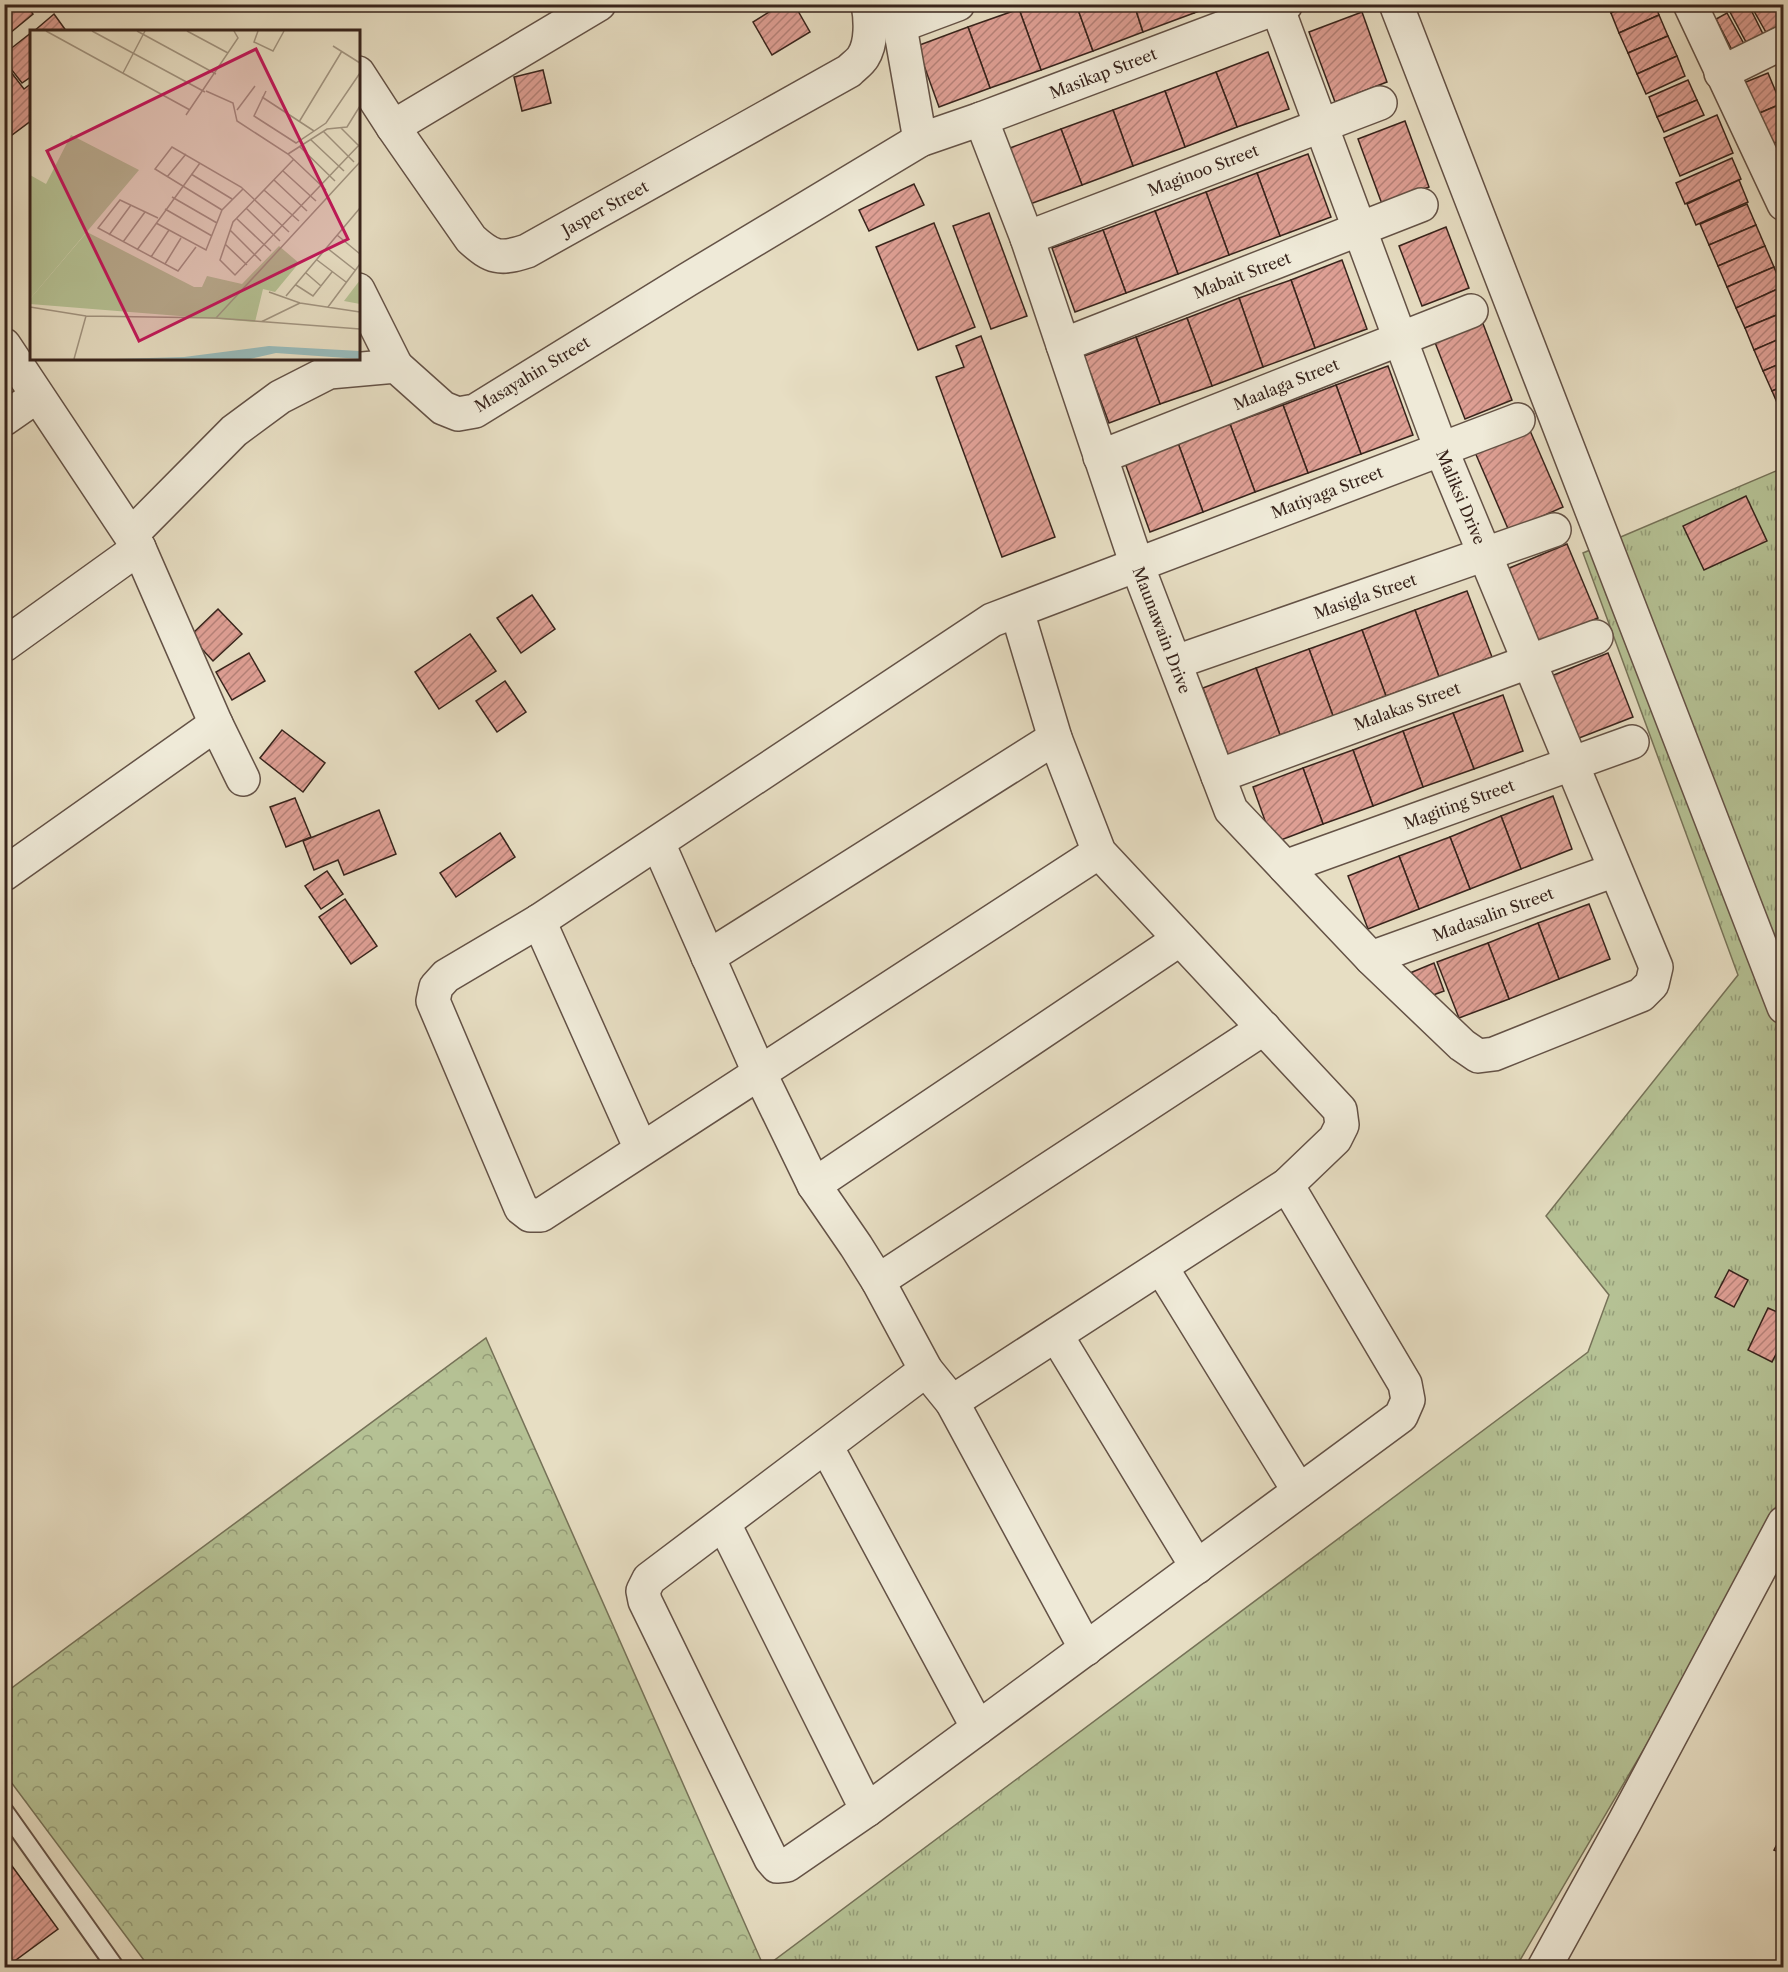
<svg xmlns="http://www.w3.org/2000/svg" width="1788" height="1972" viewBox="0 0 1788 1972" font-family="'Libre Caslon Text',serif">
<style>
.grass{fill:url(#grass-tufts);stroke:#767258;stroke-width:1.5}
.forest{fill:url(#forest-crowns);stroke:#767258;stroke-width:1.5}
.building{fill:url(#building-hatch);stroke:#38241c;stroke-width:1.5}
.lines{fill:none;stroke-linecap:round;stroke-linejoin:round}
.service-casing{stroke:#645246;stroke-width:20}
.minor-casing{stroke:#645246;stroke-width:36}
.tertiary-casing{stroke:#645246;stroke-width:36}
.service{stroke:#efead8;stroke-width:16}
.minor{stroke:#efead8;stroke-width:33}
.tertiary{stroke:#efead8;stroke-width:33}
.labels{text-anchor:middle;stroke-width:6;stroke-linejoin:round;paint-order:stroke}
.street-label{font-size:16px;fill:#38241c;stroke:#efead8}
.inset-road{fill:none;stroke:#a19480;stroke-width:1.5}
.view{fill:#c2185b;fill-opacity:0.15;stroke:#c2185b;stroke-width:3}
.inset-edge{fill:none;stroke:#38241c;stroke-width:3}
</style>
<defs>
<pattern id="grass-tufts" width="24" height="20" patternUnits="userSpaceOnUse" patternTransform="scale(1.5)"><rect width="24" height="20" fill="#b5c194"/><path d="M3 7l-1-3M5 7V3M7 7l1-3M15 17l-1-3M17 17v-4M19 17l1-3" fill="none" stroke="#949d78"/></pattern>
<pattern id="forest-crowns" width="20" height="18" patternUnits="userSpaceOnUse" patternTransform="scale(1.5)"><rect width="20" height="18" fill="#b5c194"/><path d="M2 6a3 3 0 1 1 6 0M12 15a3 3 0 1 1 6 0" fill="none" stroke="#949d78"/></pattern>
<pattern id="building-hatch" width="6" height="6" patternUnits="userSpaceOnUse" patternTransform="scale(1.5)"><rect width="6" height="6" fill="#de9f94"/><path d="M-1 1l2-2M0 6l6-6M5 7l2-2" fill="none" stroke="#b58178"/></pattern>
</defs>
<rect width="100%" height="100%" fill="#e7dec3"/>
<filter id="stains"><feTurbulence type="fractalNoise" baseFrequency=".00333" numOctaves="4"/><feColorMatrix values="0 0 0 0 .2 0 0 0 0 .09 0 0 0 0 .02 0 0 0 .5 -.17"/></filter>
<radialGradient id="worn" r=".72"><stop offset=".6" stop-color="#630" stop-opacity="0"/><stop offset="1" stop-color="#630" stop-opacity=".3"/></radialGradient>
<!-- grass -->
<path class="grass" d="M1783,468V1512L1516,1967L764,1968L1588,1352L1609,1295L1546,1216L1738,975L1583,553Z"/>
<!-- forest -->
<path class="forest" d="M486,1338L764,1967H149L5,1774V1693Z"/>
<!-- building -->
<g class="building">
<path d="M4,4H26L33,14L4,38Z"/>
<path d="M782,4H794L810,32L772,55L753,22Z"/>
<path d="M1031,4H1076L1093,51L1041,70L1019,9Z"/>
<path d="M1076,4H1134L1143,32L1093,51Z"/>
<path d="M1134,4H1191L1194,13L1143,32Z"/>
<path d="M1191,4H1218L1194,13Z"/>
<path d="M1607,4H1629L1611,13Z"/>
<path d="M1629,4H1655L1659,15L1619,33L1611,13Z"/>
<path d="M1743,4H1748L1763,34L1746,42L1730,12Z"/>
<path d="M1750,4H1773L1784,25L1767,34Z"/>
<path d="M1019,9L1041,70L990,88L968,27Z"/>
<path d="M1362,12L1387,82L1335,102L1309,32Z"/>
<path d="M1727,13L1744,44L1732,50L1716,19Z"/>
<path d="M54,14L67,32H33Z"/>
<path d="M1659,15L1668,36L1628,53L1619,33Z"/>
<path d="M968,27L990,88L939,107L917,46Z"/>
<path d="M32,32V76L22,83L4,60V54Z"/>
<path d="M1668,36L1677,56L1637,74L1628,53Z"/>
<path d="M1268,52L1289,109L1237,127L1216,72Z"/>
<path d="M1677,56L1685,76L1646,94L1637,74Z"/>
<path d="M4,63L24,89L32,83V120L4,141V104L9,100L4,94Z"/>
<path d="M543,70L551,103L522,111L514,77Z"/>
<path d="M1216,72L1237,127L1185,147L1165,91Z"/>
<path d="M1768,73L1781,104L1755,115L1741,84Z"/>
<path d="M1688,80L1697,100L1657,117L1649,97Z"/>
<path d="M1165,91L1185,147L1133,166L1113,110Z"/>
<path d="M1697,100L1704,115L1664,132L1657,117Z"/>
<path d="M1781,104L1784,109V139L1768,146L1755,115Z"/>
<path d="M1113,110L1133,166L1082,185L1061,129Z"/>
<path d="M1717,115L1733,153L1680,176L1664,138Z"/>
<path d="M1405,121L1429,187L1382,204L1358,139Z"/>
<path d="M1061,129L1082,185L1030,204L1010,148Z"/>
<path d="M1784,139V176L1768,146Z"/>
<path d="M1308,154L1331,217L1280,236L1257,173Z"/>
<path d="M1732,158L1741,179L1685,204L1676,183Z"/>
<path d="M1257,173L1280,236L1229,255L1206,192Z"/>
<path d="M1739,180L1748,202L1696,225L1687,204Z"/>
<path d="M914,184L924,205L869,231L859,210Z"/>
<path d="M1206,192L1229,255L1178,274L1155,211Z"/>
<path d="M1747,204L1756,225L1709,245L1700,224Z"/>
<path d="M1155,211L1178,274L1126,293L1103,230Z"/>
<path d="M989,213L1027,316L991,329L953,226Z"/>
<path d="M934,223L975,327L918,350L876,247Z"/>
<path d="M1756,225L1765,246L1718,266L1709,245Z"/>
<path d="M1446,227L1469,288L1422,306L1399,246Z"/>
<path d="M1103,230L1126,293L1075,312L1052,248Z"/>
<path d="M1765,246L1774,267L1727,287L1718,266Z"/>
<path d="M1342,260L1367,329L1315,348L1291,280Z"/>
<path d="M1774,267L1782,287L1736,308L1727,287Z"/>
<path d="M1291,280L1315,348L1263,367L1239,298Z"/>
<path d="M1782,287L1784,312L1745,328L1736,308Z"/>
<path d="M1239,298L1263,367L1212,386L1187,318Z"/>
<path d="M1784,312V337L1754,350L1745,328Z"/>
<path d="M1187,318L1212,386L1160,404L1136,337Z"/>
<path d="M1482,321L1512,400L1465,419L1434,340Z"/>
<path d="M981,336L1055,537L1002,557L936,377L964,367L956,346Z"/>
<path d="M1136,337L1160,404L1109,423L1084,356Z"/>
<path d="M1784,337V362L1763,371L1754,350Z"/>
<path d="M1784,362V386L1772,391L1763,371Z"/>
<path d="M1388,366L1413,435L1361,454L1336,385Z"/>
<path d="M1336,385L1361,454L1308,473L1283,405Z"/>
<path d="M1784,386V411L1781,412L1772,391Z"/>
<path d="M1283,405L1308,473L1255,492L1230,424Z"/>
<path d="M1230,424L1255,492L1203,512L1178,443Z"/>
<path d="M1528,426L1563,507L1509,531L1474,450Z"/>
<path d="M1178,443L1203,512L1150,532L1125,463Z"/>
<path d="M1746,496L1767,541L1704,570L1683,526Z"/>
<path d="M1567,544L1598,618L1538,643L1507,569Z"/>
<path d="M1467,591L1492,657L1439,677L1415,610Z"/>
<path d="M532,595L555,629L521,653L497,618Z"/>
<path d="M218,609L242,634L213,661L190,636Z"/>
<path d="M1415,610L1439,677L1386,696L1362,630Z"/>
<path d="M1362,630L1386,696L1333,716L1309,649Z"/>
<path d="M470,634L496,671L439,709L415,672Z"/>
<path d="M1309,649L1333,716L1280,735L1256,668Z"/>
<path d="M249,653L265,681L232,700L216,672Z"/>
<path d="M1608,653L1633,717L1574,740L1549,677Z"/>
<path d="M1256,668L1280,735L1228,755L1203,688Z"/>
<path d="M505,681L526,712L497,732L476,701Z"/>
<path d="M1503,695L1523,751L1474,769L1453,713Z"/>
<path d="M1453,713L1474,769L1423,787L1403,731Z"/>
<path d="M282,730L325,763L303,792L260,758Z"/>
<path d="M1403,731L1423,787L1373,806L1353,750Z"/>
<path d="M1353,750L1373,806L1323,824L1303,768Z"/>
<path d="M1303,768L1323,824L1273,843L1253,787Z"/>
<path d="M1553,796L1572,849L1521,869L1501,816Z"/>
<path d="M295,798L311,837L286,847L270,807Z"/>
<path d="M379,810L396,854L344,875L338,860L314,870L303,841Z"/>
<path d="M1501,816L1521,869L1470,889L1450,837Z"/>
<path d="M500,833L515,857L456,897L440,873Z"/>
<path d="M1450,837L1470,889L1419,909L1399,856Z"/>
<path d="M1399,856L1419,909L1368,929L1348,876Z"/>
<path d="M327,871L343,894L321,909L305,886Z"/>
<path d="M345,899L377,946L351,964L319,917Z"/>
<path d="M1589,904L1610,959L1559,979L1538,923Z"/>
<path d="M1538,923L1559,979L1509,999L1488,943Z"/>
<path d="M1488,943L1509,999L1459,1018L1437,962Z"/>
<path d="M1434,963L1444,991L1420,1000L1410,973Z"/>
<path d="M1729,1270L1748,1280L1734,1307L1715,1297Z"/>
<path d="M1768,1308L1784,1315V1339L1772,1362L1748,1350Z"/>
<path d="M1784,1831V1854L1774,1850Z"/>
<path d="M4,1855L58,1929L5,1968H4Z"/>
</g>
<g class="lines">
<defs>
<path id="service" d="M4,1810L116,1968"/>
<g id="minor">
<path d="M896,4L920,140"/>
<path d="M1690,4L1784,204"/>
<path d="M899,26L958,4"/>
<path d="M358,73L393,127L471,239C492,258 500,260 527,251L849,71C853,67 860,62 863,57C872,43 871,20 868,4"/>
<path d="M1721,73L1784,42"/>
<path d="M981,119L1027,238L1137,565L1231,810L1371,958L1462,1045L1478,1056L1494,1054L1641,995L1652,984L1656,967L1441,449L1276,4"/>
<path d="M393,127L599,4"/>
<path d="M1027,238L1380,103"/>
<path d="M358,290L396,366"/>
<path d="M4,345L139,548L216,724L243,779"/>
<path d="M1063,345L1421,205"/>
<path d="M4,419L37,396"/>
<path d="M1100,457L1471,311"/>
<path d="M131,535L234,431L280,397L329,372L396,366L443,408L458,414L475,411L687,280L920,140L981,119L1286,4"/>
<path d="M4,645L139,548"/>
<path d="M1176,662L1554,530"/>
<path d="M1218,776L1596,637"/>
<path d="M658,843L759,1072L814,1185L856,1246L878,1281L926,1370L952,1402L1086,1649"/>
<path d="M1099,852L541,1215H530L521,1208L433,1001L436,987L446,976L539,921L992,620L1518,420"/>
<path d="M1285,867L1632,742"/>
<path d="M4,874L216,724"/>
<path d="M539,921L641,1149"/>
<path d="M708,957L1055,738"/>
<path d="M1371,958L1615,870"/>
<path d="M814,1185L1180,939"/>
<path d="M1161,1267L1299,1491"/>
<path d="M878,1281L1264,1028"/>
<path d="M1056,1335L1197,1567"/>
<path d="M926,1370L649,1579L643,1591L645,1601L771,1859L777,1866L787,1865L867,1810L1401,1416L1408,1400L1405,1384L1287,1185"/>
<path d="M952,1402L1287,1185L1335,1139L1342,1125L1340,1110L1099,852L1055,738L1017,611"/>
<path d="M826,1446L978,1728"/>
<path d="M724,1524L867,1810"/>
</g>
<g id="tertiary">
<path d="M1396,4L1784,1007"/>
<path d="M1544,1968L1625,1821L1784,1523"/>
</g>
</defs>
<!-- service casing -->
<use href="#service" class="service-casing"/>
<!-- minor casing -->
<use href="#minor" class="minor-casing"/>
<!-- tertiary casing -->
<use href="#tertiary" class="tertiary-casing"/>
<!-- service -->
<use href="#service" class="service"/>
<!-- minor -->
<use href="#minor" class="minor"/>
<!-- tertiary -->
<use href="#tertiary" class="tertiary"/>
</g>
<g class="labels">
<!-- street labels -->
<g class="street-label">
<text transform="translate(1103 73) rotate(-21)" y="6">Masikap Street</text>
<text transform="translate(1203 170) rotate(-21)" y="6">Maginoo Street</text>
<text transform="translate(605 208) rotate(-29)" y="6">Jasper Street</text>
<text transform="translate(1242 275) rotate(-21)" y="6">Mabait Street</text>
<text transform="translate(532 374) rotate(-31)" y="6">Masayahin Street</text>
<text transform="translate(1286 384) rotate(-22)" y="6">Maalaga Street</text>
<text transform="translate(1327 492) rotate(-21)" y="6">Matiyaga Street</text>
<text transform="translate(1461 497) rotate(67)" y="6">Maliksi Drive</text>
<text transform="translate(1365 596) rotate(-19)" y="6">Masigla Street</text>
<text transform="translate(1162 630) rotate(69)" y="6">Maunawain Drive</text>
<text transform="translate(1407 706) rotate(-20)" y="6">Malakas Street</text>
<text transform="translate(1459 804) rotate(-20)" y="6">Magiting Street</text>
<text transform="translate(1493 914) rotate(-20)" y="6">Madasalin Street</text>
</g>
</g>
<!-- overview -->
<g transform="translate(30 30)">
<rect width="330" height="330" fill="#e7dec3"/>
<path d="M57,202L164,257H172L177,246L212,254L249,216L269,233L245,262L233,259L225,292L0,274V269Z" fill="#b5c194"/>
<path d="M41,105L109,140L0,269V145L16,154Z" fill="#b5c194"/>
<path d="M330,250V274L314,271Z" fill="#b5c194"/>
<path d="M239,316L330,321V329L246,323L220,329H84L154,327Z" fill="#98bbbb"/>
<path class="inset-road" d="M16,1L160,80M62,1L175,62M107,1L186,44M157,1L198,23M228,1L224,12L243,21L254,1M303,16L330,33M93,43L115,1M176,61L203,73L207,91L258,124L296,160M236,61L224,86L266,113L296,93L330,43M232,67L284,101M207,80L225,56M156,85L208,8L204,1M269,92L312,21M311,98L330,117M293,101L324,132M280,109L314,141M269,116L305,151M258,124L297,99L317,97L330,76M264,129L203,192L190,230L205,245L330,114M253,141L286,171M161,144L202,169M137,147L156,124M244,150L277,181M234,160L269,191M142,167L187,193M216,178L250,211M135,179L182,206M192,180L125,139L142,117L211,157L259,202M128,188L90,170L68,198L148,241L166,217M206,188L241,221M126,193L176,220L192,180L213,159M200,200L231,231M79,205L101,175M307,205L330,224M93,212L115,182M195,214L217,235M297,218L325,240M107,220L170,133M121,227L139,200M287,230L316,252M135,234L151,208M276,243L291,256M266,255L283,266L302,242M239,262L270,273L330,282M256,266L330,178M0,277L56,286L186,288L330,299M298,277L330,234M186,288L330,132M231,292L270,273M44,329L56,286"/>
<path class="view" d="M226,19L318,209L109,311L17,121Z"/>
<rect width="330" height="330" class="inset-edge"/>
</g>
<!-- margin -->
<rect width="1788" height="1972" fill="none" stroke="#e7dec3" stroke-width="24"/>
<rect x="6" y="6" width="1776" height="1960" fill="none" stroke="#38241c" stroke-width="3"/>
<rect x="12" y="12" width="1764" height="1948" fill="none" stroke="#38241c" stroke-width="1.5"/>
<rect width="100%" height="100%" filter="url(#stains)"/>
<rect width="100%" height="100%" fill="url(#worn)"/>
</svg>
